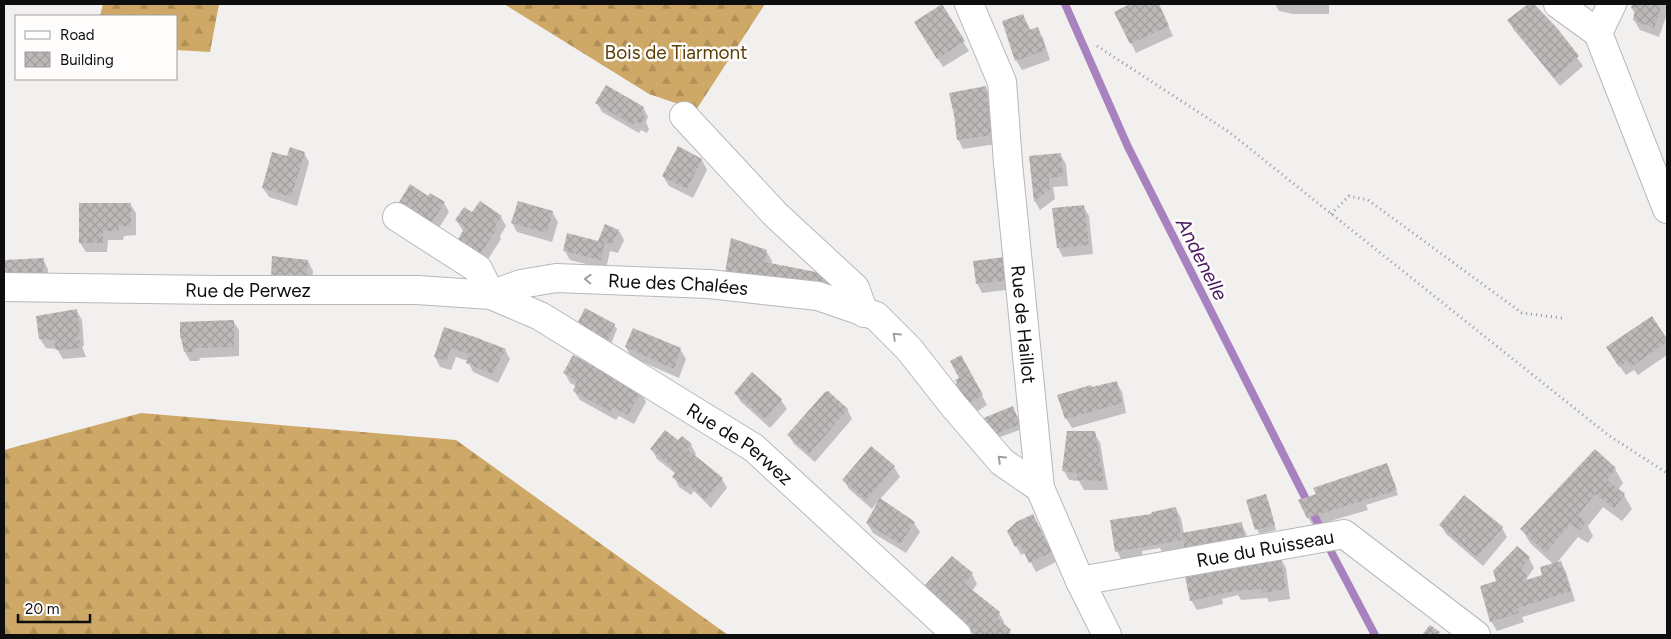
<svg xmlns="http://www.w3.org/2000/svg" width="1671" height="639" viewBox="0 0 1671 639" font-family="Figtree,sans-serif">
<style>
.forest{fill:url(#forest-firs)}
.shadow{fill:#0003}
.lines{fill:none;stroke-linecap:round;stroke-linejoin:round}
.stream{stroke:#a782be;stroke-width:8}
.building{fill:url(#building-cross-hatch)}
.street-casing{stroke:#bab7b7;stroke-width:30}
.secondary-casing{stroke:#bab7b7;stroke-width:30}
.path{stroke:#999797;stroke-width:3;stroke-dasharray:1 4;stroke-linecap:butt}
.street{stroke:#fff;stroke-width:28}
.secondary{stroke:#fff;stroke-width:28}
.oneway{stroke:#9f9f9f}
.labels{text-anchor:middle;stroke-width:5;stroke-linejoin:round;paint-order:stroke}
.park-label{font-size:19px;fill:#593f08;stroke:#fffcfc}
.street-label{font-size:19px;fill:#0f0e0e;stroke:#fffcfc}
.water-label{font-size:20px;font-style:italic;fill:#4b1b64;stroke:#fffcfc}
</style>
<defs>
<pattern id="forest-firs" width="22" height="20" patternUnits="userSpaceOnUse" patternTransform="scale(1.25)"><rect width="22" height="20" fill="#cea866"/><path d="M5 1l3.5 6h-7zM16 11l3.5 6h-7z" fill="#b08f57"/></pattern>
<pattern id="building-cross-hatch" width="8" height="8" patternUnits="userSpaceOnUse" patternTransform="scale(1.25)"><rect width="8" height="8" fill="#bdb9b8"/><path d="M0 0l8 8M0 8l8-8" fill="none" stroke="#a19e9d"/></pattern>
</defs>
<rect width="100%" height="100%" fill="#f2efef"/>
<!-- forest -->
<g class="forest">
<path d="M103,4H219L210,52L176,50V16H100Z"/>
<path d="M504,4H765L696,110L649,94Z"/>
<path d="M141,413L456,440L728,635H4V450Z"/>
</g>
<!-- shadow -->
<g class="shadow">
<path d="M1133,4H1158L1173,36L1136,53L1116,12Z"/>
<path d="M1275,4H1329V14H1293L1279,11Z"/>
<path d="M1530,4H1532L1556,29L1583,66L1560,86L1514,30L1509,20Z"/>
<path d="M1633,4H1667V14L1659,37L1640,30L1634,20L1635,14L1632,8Z"/>
<path d="M941,6L969,51L943,67L921,32Z"/>
<path d="M1023,15L1031,31L1037,28L1043,38L1050,60L1022,70L1016,60Z"/>
<path d="M986,88L991,97L996,144L963,149L958,139Z"/>
<path d="M597,103L643,107L648,117L646,122L649,129L647,133L641,130L639,133L602,112Z"/>
<path d="M679,148L702,160L707,170L693,198L669,186L663,176Z"/>
<path d="M304,153L309,162L297,206L269,197L263,188Z"/>
<path d="M1060,154L1066,164L1068,186L1053,187L1055,199L1040,210L1035,201Z"/>
<path d="M444,203L449,212L435,234L405,214Z"/>
<path d="M130,204L136,213V235L124,236L123,240H108L107,252H86L80,243Z"/>
<path d="M1083,206L1089,216L1093,254L1063,257L1058,248L1054,209Z"/>
<path d="M552,212L558,222L552,242L517,232L512,223Z"/>
<path d="M473,214L501,217L506,226L500,236L501,239L485,264L456,220Z"/>
<path d="M619,231L624,240L618,253L610,251L606,269L570,260L565,251L599,243Z"/>
<path d="M766,251L772,261L771,265L732,283Z"/>
<path d="M43,259L48,269L49,286L4,287V261Z"/>
<path d="M1004,259L1013,289L982,293L977,283Z"/>
<path d="M308,261L313,271L311,289L278,286Z"/>
<path d="M76,310L82,320L84,346H82L86,357L63,359L57,349L46,348L40,339Z"/>
<path d="M1652,318L1667,341V355L1638,375L1634,370L1626,375L1613,357Z"/>
<path d="M233,321L239,330V356L200,358L199,361H190L185,352Z"/>
<path d="M614,325L617,329L611,344L581,328Z"/>
<path d="M445,329L505,350L510,359L498,383L473,372L468,361L456,357L451,370L440,367L435,357Z"/>
<path d="M626,347L680,349L686,359L679,378L631,357Z"/>
<path d="M966,366L987,405L972,415L960,379Z"/>
<path d="M565,373L641,392L646,402L634,424L619,416L616,420L580,400L574,391L576,386L570,383Z"/>
<path d="M753,374L781,400L787,409L770,428L741,402L735,393Z"/>
<path d="M1116,382L1122,392L1126,413L1072,428L1066,418L1092,388Z"/>
<path d="M1013,408L1022,429L992,440L990,436Z"/>
<path d="M847,409L852,419L815,462L794,444L789,435Z"/>
<path d="M1094,433L1100,442L1108,490H1084L1079,481L1069,480L1064,471Z"/>
<path d="M679,441L691,445L696,454L694,456L722,479L727,488L711,508L694,491L691,495L679,487L674,477L676,474L657,459L652,450Z"/>
<path d="M871,447L894,467L900,477L880,499L914,523L920,532L906,553L873,533L867,523L878,501L872,509L849,489L844,480Z"/>
<path d="M1387,465L1398,495L1366,505L1368,510L1313,526L1308,517Z"/>
<path d="M1615,469L1623,483L1618,490L1624,495L1632,509L1622,521L1603,507L1588,526L1593,536L1588,543L1578,537L1556,564L1560,562L1566,572L1575,601L1522,617L1524,622L1497,631L1491,621L1497,582L1529,558L1534,568L1527,578L1528,581L1544,576L1553,564L1530,543L1522,529Z"/>
<path d="M1268,500L1276,530L1259,534L1247,501Z"/>
<path d="M1176,509L1181,518L1184,534L1241,524L1246,533L1249,548L1163,553L1160,548L1142,551L1143,557L1122,561L1117,551L1151,515Z"/>
<path d="M1038,525L1056,562L1036,572L1026,553L1021,555L1016,546Z"/>
<path d="M1441,525L1502,528L1507,537L1483,566L1446,534Z"/>
<path d="M1280,558L1286,568L1290,599L1269,602L1267,598L1241,600L1238,595L1222,599L1223,604L1197,610L1191,600Z"/>
<path d="M972,574L977,584L972,591L999,613L1004,622L1003,625L1012,635H977L967,627V630L973,635H971L932,595L926,585Z"/>
</g>
<g class="lines">
<!-- stream -->
<g class="stream">
<path d="M1065,4L1128,147L1319,525"/>
<path d="M1326,542L1375,635"/>
</g>
</g>
<!-- building -->
<g class="building">
<path d="M942,4L965,41L937,59L914,22Z"/>
<path d="M1130,4H1159L1169,26L1130,44L1114,12Z"/>
<path d="M1528,4H1534L1557,28L1579,56L1554,78L1507,20Z"/>
<path d="M1632,4H1662L1654,28L1633,20L1635,10L1631,8Z"/>
<path d="M1023,14L1029,30L1038,27L1046,50L1015,61L1002,21Z"/>
<path d="M606,85L644,107L641,111L645,118L641,124L635,121L633,125L595,103Z"/>
<path d="M986,86L992,135L957,140L954,115L949,93Z"/>
<path d="M678,146L702,159L687,189L662,176Z"/>
<path d="M290,147L305,152L291,197L262,188L272,152L287,156Z"/>
<path d="M1061,153L1063,176L1049,178L1050,189L1034,202L1029,156Z"/>
<path d="M410,184L428,196L430,193L445,202L429,226L398,204Z"/>
<path d="M480,201L502,216L495,225L497,229L479,255L457,241L465,227L455,220L464,207L472,212Z"/>
<path d="M518,201L553,211L547,233L511,223Z"/>
<path d="M79,203H131V226H119V231H103V243H79Z"/>
<path d="M1084,205L1089,245L1057,248L1052,208Z"/>
<path d="M605,224L619,230L612,244L605,242L601,260L563,251L567,233L598,241Z"/>
<path d="M731,238L767,250L765,262L831,275L836,297L725,273Z"/>
<path d="M272,256L308,260L306,280L271,277Z"/>
<path d="M1005,257L1008,280L976,284L973,261Z"/>
<path d="M44,258V277L4,278V260Z"/>
<path d="M585,308L615,324L608,340L577,324Z"/>
<path d="M77,309L80,336L77,337V340H80L82,348L56,350L54,340L39,339L36,316Z"/>
<path d="M1652,316L1667,339V342L1631,367L1628,361L1619,367L1606,347Z"/>
<path d="M234,320V347L195,348L194,352H184L181,338L180,337V322Z"/>
<path d="M444,327L475,337L506,349L492,374L466,363L469,354L451,348L446,361L434,357Z"/>
<path d="M633,328L681,348L674,369L625,347Z"/>
<path d="M573,355L641,391L628,415L613,407L610,411L573,391L577,381L563,373Z"/>
<path d="M961,355L983,395L965,406L953,388L957,383L955,380L959,378L950,361Z"/>
<path d="M752,372L782,399L765,419L734,393Z"/>
<path d="M1117,381L1122,403L1065,419L1057,395L1091,385L1092,387Z"/>
<path d="M828,391L848,409L809,454L787,435L825,392Z"/>
<path d="M1013,406L1020,424L989,437L981,419Z"/>
<path d="M665,430L678,440L682,436L692,444L687,449L723,478L705,500L688,483L685,487L672,477L675,473L671,469L673,468L650,449Z"/>
<path d="M1067,431H1095L1104,481L1077,480V473L1062,471Z"/>
<path d="M871,446L895,466L866,500L842,480Z"/>
<path d="M1595,449L1616,468L1607,480L1625,494L1614,508L1595,494L1578,515L1586,522L1580,530L1570,524L1546,553L1520,529Z"/>
<path d="M1387,463L1397,490L1307,518L1298,500L1316,494L1313,488Z"/>
<path d="M1266,494L1275,525L1255,530L1246,500Z"/>
<path d="M1464,495L1503,527L1477,557L1439,525Z"/>
<path d="M880,498L915,522L900,544L866,523Z"/>
<path d="M1176,507L1182,540L1115,552L1110,520L1151,514L1152,512Z"/>
<path d="M1033,514L1052,552L1029,563L1020,544L1015,547L1007,531L1016,522Z"/>
<path d="M1242,522L1244,538L1185,549L1182,533Z"/>
<path d="M1517,546L1530,557L1521,569L1527,576L1523,581L1542,575L1540,567L1561,561L1571,591L1518,608L1519,613L1490,622L1480,586L1496,581L1493,571Z"/>
<path d="M952,556L973,573L965,584L1000,612L997,618L1011,630L1007,635H975L961,623L963,620L947,607L945,608L938,603L940,599L925,585Z"/>
<path d="M1281,557L1286,589L1263,593L1261,589L1234,591L1190,601L1184,571Z"/>
<path d="M1430,625L1440,632L1438,635H1422Z"/>
</g>
<g class="lines">
<defs>
<g id="street">
<path d="M1558,4L1598,33L1667,209"/>
<path d="M1598,33L1612,4"/>
<path d="M684,116L776,215L855,288L864,313"/>
<path id="s1" d="M397,217L478,269L491,295L521,284L556,278L709,284L818,296L876,316L909,349L953,405L1002,462L1040,488"/>
<path id="s2" d="M1080,581L1344,534L1476,635"/>
</g>
<g id="secondary">
<path id="s3" d="M969,4L1002,82L1008,163L1040,488L1080,581L1107,635"/>
<path id="s4" d="M4,287L215,290H417L491,295L540,316L754,448L957,635"/>
</g>
</defs>
<!-- street casing -->
<use href="#street" class="street-casing"/>
<!-- secondary casing -->
<use href="#secondary" class="secondary-casing"/>
<!-- path -->
<g class="path">
<path d="M1097,46L1229,132L1608,435L1667,473"/>
<path d="M1331,214L1349,196L1368,200L1522,313L1562,318"/>
</g>
<!-- street -->
<use href="#street" class="street"/>
<!-- secondary -->
<use href="#secondary" class="secondary"/>
</g>
<!-- one-way arrows -->
<defs><path id="oneway-chevron" d="M-2-3.5L2.5 0L-2 3.5" fill="none" stroke-width="1.6" stroke-linecap="round" stroke-linejoin="round" transform="scale(1.25)"/></defs>
<g class="oneway">
<use href="#oneway-chevron" transform="translate(588 279) rotate(-178)"/>
<use href="#oneway-chevron" transform="translate(896 336) rotate(-136)"/>
<use href="#oneway-chevron" transform="translate(1001 459) rotate(-136)"/>
</g>
<g class="labels">
<!-- park labels -->
<g class="park-label">
<text x="676" y="59">Bois de Tiarmont</text>
</g>
<!-- street labels -->
<g class="street-label">
<text dy="7" stroke="none"><textPath href="#s1" startOffset="315">Rue des Chalées</textPath></text>
<text dy="7" stroke="none"><textPath href="#s4" startOffset="244">Rue de Perwez</textPath></text>
<text dy="7" stroke="none"><textPath href="#s3" startOffset="328">Rue de Haillot</textPath></text>
<text dy="7" stroke="none"><textPath href="#s4" startOffset="778">Rue de Perwez</textPath></text>
<text dy="7" stroke="none"><textPath href="#s2" startOffset="188">Rue du Ruisseau</textPath></text>
</g>
<!-- water labels -->
<g class="water-label">
<text transform="translate(1202 259) rotate(63)" y="7">Andenelle</text>
</g>
</g>
<!-- border -->
<rect width="1671" height="639" fill="none" stroke="#0f0e0e" stroke-width="10"/>
<!-- legend -->
<rect x="15" y="15" width="162" height="65" fill="#fffcfc" stroke="#9f9d9d"/>
<rect x="25" y="31" width="25" height="8" fill="#ffffff" stroke="#9f9d9d"/>
<text x="60" y="40" font-size="15" fill="#0f0e0e">Road</text>
<rect x="25" y="52" width="25" height="15" fill="url(#building-cross-hatch)" stroke="#9f9d9d"/>
<text x="60" y="65" font-size="15" fill="#0f0e0e">Building</text>
<!-- scale -->
<path d="M18 614v8h72v-8" fill="none" stroke="#0f0e0e" stroke-width="2.5"/>
<text x="25" y="614" font-size="15" fill="#0f0e0e" stroke="#fffcfc" stroke-width="4" paint-order="stroke">20 m</text>
</svg>
